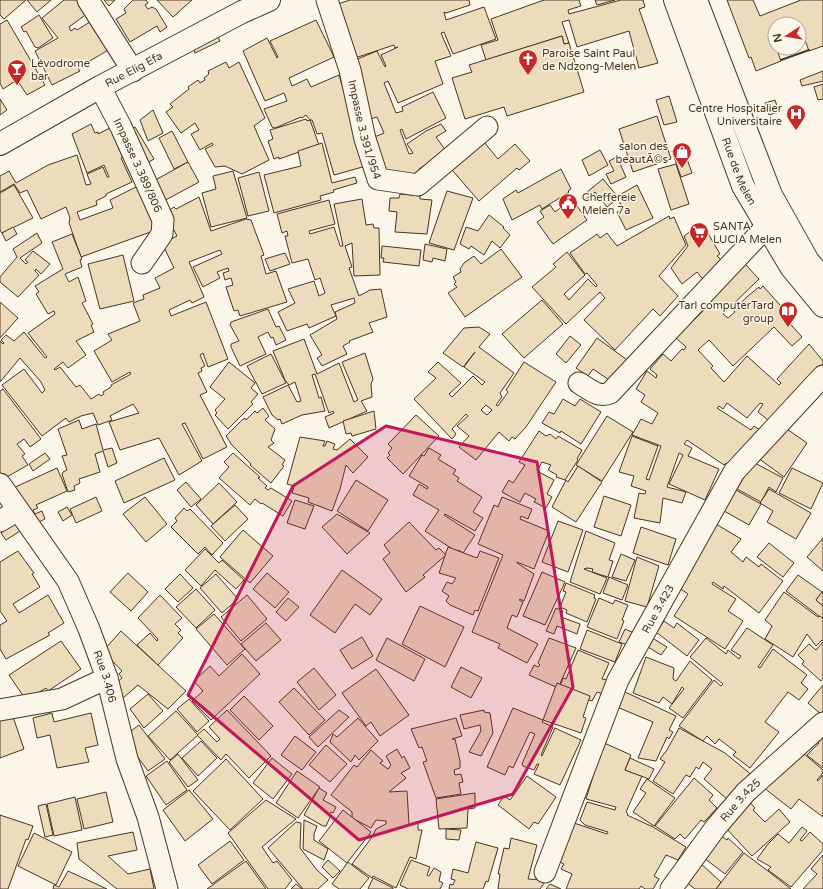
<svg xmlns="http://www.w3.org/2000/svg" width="823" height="889" viewBox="0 0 823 889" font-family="'Varela Round',sans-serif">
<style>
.building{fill:#ecdcbc;stroke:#4a3520;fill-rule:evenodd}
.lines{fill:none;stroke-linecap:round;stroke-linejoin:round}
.minor-casing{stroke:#4a3520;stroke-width:23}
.major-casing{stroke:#4a3520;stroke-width:24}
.minor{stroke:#fbf6e9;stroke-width:21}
.major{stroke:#fbf6e9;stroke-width:22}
.wall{stroke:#4a3520;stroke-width:2}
.marked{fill:#c2185b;fill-opacity:0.2;stroke:#c2185b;stroke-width:3;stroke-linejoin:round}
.labels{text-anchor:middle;stroke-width:3;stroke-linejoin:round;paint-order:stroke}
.poi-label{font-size:11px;fill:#4a3520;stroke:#fbf6e9;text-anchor:start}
.street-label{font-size:11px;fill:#4a3520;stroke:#fbf6e9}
</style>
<rect width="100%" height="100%" fill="#fbf6e9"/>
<!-- building -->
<g class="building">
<path d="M0,0H26L4,19L0,15Z"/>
<path d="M27,0H51L37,12Z"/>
<path d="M64,0H83L92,10L69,27L71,31L75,28L77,30L98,17L115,46L78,68L80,71L52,85L35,51L58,38L42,18Z"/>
<path d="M104,0H115L109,6Z"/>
<path d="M133,0H146L148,3L145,5L148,9L152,7L156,9L167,27L160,32L157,26L130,42L116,19L126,13L124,9Z"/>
<path d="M157,0H192L173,17Z"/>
<path d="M350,0H469L470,5L446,13L444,12L446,20L484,7L496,39L453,54L444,32L441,33L451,56L435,61L443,84L398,103L388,81L384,83L396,113L403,111L402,107L433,92L446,118L406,139L402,129L400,130L409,154L413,153L407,144L426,131L441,124L446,131L436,137L446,151L419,169L420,171L397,180L386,176L372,138L384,133L377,117L367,120L355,60L377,51L385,67L386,66L381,55L398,47L395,48L394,45L352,59L338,4Z"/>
<path d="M544,0H579L581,6L568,10L569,14L621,0H643L645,7L639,9L658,63L639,68L629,31L577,47L569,20L562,22L569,43L564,44L562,36L486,60L481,45L498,40L491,19Z"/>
<path d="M595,0H615L597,5Z"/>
<path d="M727,0H753L760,16L801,0H823V46L809,51L805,40L799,42V24H775V48H784L777,50L781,61L756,71L751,57L749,58Z"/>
<path d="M39,15L53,38L38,48L35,47L26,31L24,32L21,27Z"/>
<path d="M7,20L45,85L27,95L17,80L3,89L0,83V24Z"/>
<path d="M316,20L334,57L289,78L292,86L307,79L311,87L339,75L366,166L334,175L322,133L317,134L312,120H310L306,115L302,118L301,117L275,128L272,127L264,109L287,101L284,93L265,101L243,51L267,38L277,58L278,57L270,41Z"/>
<path d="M217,35L220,41L195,53L193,47Z"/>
<path d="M562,36L564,44L569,43L584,92L507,116L504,107L465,119L452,78L472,72L469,65Z"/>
<path d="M226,62L229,68L239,62L265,118L254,126L269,160L242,174L225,166L215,167L205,149L213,145L212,143L200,150L191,134L199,130L195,123L181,133L166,112L173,107L170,104L189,89L188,87L198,80L200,83L205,80L204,78L209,74L208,71Z"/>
<path d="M823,71V81L802,86L800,80Z"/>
<path d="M823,84V99L818,100L814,87Z"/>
<path d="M669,96L677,122L664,125L656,100Z"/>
<path d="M0,99L7,110L0,115Z"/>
<path d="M775,100L779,112L769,115L765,103Z"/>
<path d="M153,110L163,133L148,141L140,120Z"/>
<path d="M657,116L671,159L633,172L619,129Z"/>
<path d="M306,119L307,121L310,120L319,145L279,159V157L274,159L268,141L273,139L270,130Z"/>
<path d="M91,124L95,133L98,132V134L110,128L119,147H118L123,157L121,158L132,182L106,194V196L96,201L97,205L77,212L80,220L113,208L110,200L138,186L155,218L152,220L156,230L81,257L69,223L70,218L66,207L41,219L27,190L20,193L14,184L0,192V176L9,171L16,183L48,165L77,155L86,185L91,184L87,174L103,167L107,177H109L104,165L87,173L72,134Z"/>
<path d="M135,127L154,159L142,166L125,133Z"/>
<path d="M172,131L188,162L174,169L159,138Z"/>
<path d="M484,142L498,159L515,144L530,161L519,170L517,168L479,201L452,170Z"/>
<path d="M322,143L332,183L355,177L357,183L333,190L334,192L320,196L321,200L274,213L264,175L301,166L298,151Z"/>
<path d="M683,148L692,173L681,177L672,151Z"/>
<path d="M600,150L608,165L589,176L582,160Z"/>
<path d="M617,157L626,177L611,184L606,174L614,171L609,161Z"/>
<path d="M188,162L199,182L160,203L150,183Z"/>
<path d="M676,164L689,204L671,210L658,169Z"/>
<path d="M561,169L571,189L568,191L569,192L542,209L540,205L512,220L503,199L516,190L518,193Z"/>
<path d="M233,171L247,218L211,227L202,193L216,189L213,176Z"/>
<path d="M259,172L269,211L248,216L238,178Z"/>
<path d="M603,179L617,196L614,198L616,200L607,207L595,192L584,201L581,197Z"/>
<path d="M14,185L33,218L2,233L0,230V193Z"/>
<path d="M637,185L653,218L626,230L617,212L624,209L616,197Z"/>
<path d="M447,191L473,198L454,250L429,243Z"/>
<path d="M400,194L420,196V199L432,200L427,234L395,232L397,212L389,211L390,198H399Z"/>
<path d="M199,197L211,231L246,219L251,220L264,255L261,256L266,274L276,271L287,302L240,316L238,310L234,311L226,287L233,285L231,278L225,280L223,273L229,271L228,268L217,272L220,278L203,287L193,267L222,254L220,250L189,262L204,297L192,303L190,300L169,310L171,316L206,302L228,359L208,367L203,353L200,355L205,366L201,368L202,371L198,373L207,392L200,395L227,447L203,459L185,423L182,424L202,461L179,475L159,438L120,450L109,422L139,413L133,404L110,416L112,420L98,425L93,413L81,416L69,422L66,418L42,436L2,385L24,369L42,393L45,390L41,382L20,358L0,382V341L3,344L4,343L1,340L6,335L14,341L24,332L45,358L47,357L28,333L55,314L54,311L48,314L36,294L39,292L35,286L63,269L52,242L72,234L82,259L80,260L82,267L65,274L69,282L78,277L86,301L82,303L93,324L91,325L94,332L76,341L86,355L68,368L63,362L54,369L55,370L60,367L76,387L80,385L91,399L99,394L101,396L104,394L103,392L111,387V385L131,374L130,372L112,382L94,351L112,340L108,334L140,321L133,303L144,299L143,295L160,288L155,278L174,268L162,243L177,236L165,213L174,207L176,209Z"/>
<path d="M362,199L366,225L373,224L374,228H379L380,275L354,276L352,243L345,246L352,267L349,268L359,296L370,290L381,289L387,317L369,323L373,332L349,341L350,342L343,346L347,354L322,366L317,358L322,355L310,335L337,319L335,312L355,303L354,298L331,305L336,316L309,328L307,324L287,331L278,312L295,303L288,289L314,281L319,296L325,293L320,278L315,280L308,259L292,263L285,236H288L287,231L282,233L277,214L329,200L335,224L309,231L310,234L334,227L340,246H343L334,204Z"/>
<path d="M572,199L587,220L553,244L537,222L544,217L540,211L550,205L555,212Z"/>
<path d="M489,215L504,227L503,228L510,235L500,248L492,241L484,255L471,246L469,249L460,244L466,227L478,231Z"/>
<path d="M669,216L670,219L674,217L686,245L659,276L678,296L660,316L653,309L615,350L584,320L605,298L600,292L566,324L532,287L556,267L553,264L567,252L585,275L564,294L569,300L588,279L596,287L597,285L587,273L585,274L570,253L597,234L600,238L607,233L617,246Z"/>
<path d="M702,223L720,254L717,256L726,265L706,283L697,272L682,284L671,268L688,246L684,236Z"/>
<path d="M13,227L17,234L6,241L2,233Z"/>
<path d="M37,233L42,243L20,258L26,264L28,262L25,260L33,251L50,264L41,274L36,269L35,271L39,275L18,297L0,282V277L17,257L13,249Z"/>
<path d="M425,244L447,249L445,261L433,258L432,262L423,260Z"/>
<path d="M382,246L421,250L419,266L383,262L384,258H381Z"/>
<path d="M501,249L522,277L465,317L448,293L457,287L454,284L456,282L453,277L461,272L460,269L464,263L474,256L481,264Z"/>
<path d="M285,253L290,264L270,271L265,259Z"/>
<path d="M123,255L134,301L100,309L88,264Z"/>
<path d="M745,264L759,279L723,314L728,318L735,312L733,310L748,296L759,287L760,289L763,286L788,314L784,317L802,337L792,346L774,327L733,366L709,340L698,350L713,366L711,368L724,382L747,356L779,385L781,383L777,379L809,344L823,361V370L773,424L758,412L763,404L760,403L747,418L727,403L723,409L719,406L717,408L751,430L754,426L760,430L730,466L726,463L724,465L687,440L684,444L692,448L688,456L719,469L705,500L669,484L683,455L679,453L667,487L686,492L682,503L663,498L660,523L634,518L639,493L645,494L646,491L631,486L634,476L619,472L632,436L658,446L646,479L649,480L661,446L632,435L641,419L652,424L658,413L641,402L645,395L636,389L647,371L656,378L657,375L650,369L663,354L671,361L682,349L684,350L686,347L676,338L712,302L711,301Z"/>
<path d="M542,300L563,324L524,358L502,334Z"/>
<path d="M0,302L18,318L0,338Z"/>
<path d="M268,309L276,327L279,326L286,340L276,345L273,337L271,338L268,332L258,337L266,354L240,366L231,347V344L239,341L230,325L231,322Z"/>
<path d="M479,327L490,334L479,347L514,373L500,393L502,397L496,405L498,406L508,392L506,390L524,362L556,382L526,427L515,439L512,437L509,441L499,432L476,460L459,447L469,436L457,426L468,416L466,414L452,429L456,434L452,439L414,399L436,378L428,372L438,362L461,383L449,394L452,397L473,376L482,385L485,382L464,367L475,352L463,367L443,353L464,328ZM486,405L492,410L487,415L481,410Z"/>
<path d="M570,336L581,345L566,363L556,354Z"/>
<path d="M597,338L630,362L615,384L593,369L588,376L576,368Z"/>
<path d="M304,339L317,374L339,363L354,402L358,400L342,362L365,353L373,379L371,384L372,397L361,401L367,411L329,428L325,417L334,413L333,411L329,413L315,374L312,375L319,398L321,397L325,411L302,415L282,424L280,419L278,420L272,415L263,397L288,385L297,402L301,401L295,382L289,385L285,380L273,351Z"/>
<path d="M271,354L286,383L262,394L247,366Z"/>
<path d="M229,362L255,383L251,388L258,394L251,402L253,404L228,429L215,415L217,413L215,410L225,399L210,387Z"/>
<path d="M3,389L41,439L30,447L24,439L17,444L25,454L22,456L28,465L3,479L0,474V391Z"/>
<path d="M563,399L575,406L580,399L601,412L581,444L561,431L560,433L542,423L549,412L554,414Z"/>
<path d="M263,408L269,416L265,420L275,429L271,440L274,443L268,447L285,460L282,465L284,466L271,483L250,465L251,464L232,445L226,436L242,420L245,418L246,420L255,411L257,413Z"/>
<path d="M374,411L376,429L352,436L351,433L346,434L343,421Z"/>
<path d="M416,415L439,436L403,474L387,458L390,455L388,453L392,448L388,444Z"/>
<path d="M607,416L633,432L602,481L576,465Z"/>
<path d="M79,420L82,429L96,424L103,450L112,448L117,463L108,467L103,451L95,454L100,472L79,479L80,483L74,486L75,490L68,492L62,474L63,472L67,470L62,456L67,455L58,429Z"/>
<path d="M781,425L807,443L784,477L758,458Z"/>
<path d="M539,431L546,436L550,434L556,439L558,436L582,450L577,459L578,460L565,480L556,477L557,475L548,470L551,465L542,462L537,471L554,480L547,494L552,497L546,508L534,502L536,499L525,493L520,502L502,492L509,480L513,483L525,465L519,462Z"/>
<path d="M300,437L325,441L323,446H325L327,441L335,444L333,449L337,450L350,439L368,457L353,473L346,465L340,489L332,511L308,502L309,498L292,493L294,486L287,484Z"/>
<path d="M429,448L441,455L438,459L456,470L453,474L459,478L457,481L482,497L473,512L483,518L475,531L445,514L444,515L475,535L463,553L458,550L457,552L425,531L439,510L413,495L419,484L427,489L428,487L409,476L422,455L424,456Z"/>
<path d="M45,453L50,459L33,471L29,464Z"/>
<path d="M233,453L260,477L258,478L267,486L265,488L268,490L271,488L292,501L283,516L262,503L261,504L255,499L250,505L219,478L229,467L224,462Z"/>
<path d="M164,458L175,480L124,503L115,481Z"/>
<path d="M753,462L783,478L776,492L769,487L761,502L737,489Z"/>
<path d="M578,466L602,482L576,522L552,507L566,480L568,482Z"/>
<path d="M57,468L67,491L36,505L38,508L33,510L35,514L42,511L45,519L35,524L11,489Z"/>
<path d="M792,468L823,483L811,509L779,493Z"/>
<path d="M356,480L388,500L368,531L337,511Z"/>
<path d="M186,482L201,499L191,507L177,490Z"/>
<path d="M219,483L237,502L213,524L196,505Z"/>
<path d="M769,489L811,513L796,539L767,522L773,511L760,503Z"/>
<path d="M736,490L761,504L749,525L724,511Z"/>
<path d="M604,496L631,505L621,536L594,527Z"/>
<path d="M96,497L102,511L76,523L70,509Z"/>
<path d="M145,497L167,524L146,542L123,514Z"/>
<path d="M502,497L532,509L528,519L521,516L520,519L549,531L534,569L517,562V563L534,574L524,601L520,599L519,600L523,602L517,617L512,615L507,628L538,644L527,663L498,648L500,644L472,632L503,555L478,544L494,505L498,507Z"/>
<path d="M295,500L314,506L305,529L287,523Z"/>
<path d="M235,505L248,519L225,541L211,526Z"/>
<path d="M67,507L72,515L63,521L58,512Z"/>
<path d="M184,508L187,511L190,509L223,543L212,555L205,547L198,554L171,527L177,521L175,518Z"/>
<path d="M337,514L370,533L347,554L322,527Z"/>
<path d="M558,521L583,530L568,572L542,562Z"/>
<path d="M409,522L436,550L439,548L446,555L423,575L425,577L406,592L383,559L390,553L384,545Z"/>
<path d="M15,523L20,531L6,540L1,533Z"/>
<path d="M716,524L741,539L731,552L743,562L746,557L759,567L761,564L783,581L759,613L724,586L723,589L713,582L712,584L736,599L728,611L743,621L725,649L674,616L688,594L679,588Z"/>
<path d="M641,527L676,539L668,565L633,553Z"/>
<path d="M243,530L273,556L250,583L220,557Z"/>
<path d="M586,531L615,543L609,560L613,561L608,577L592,572L593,569L587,568L584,569L607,578L600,594L570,582Z"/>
<path d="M823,538V571L807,557Z"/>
<path d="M769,543L794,563L783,577L757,557Z"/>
<path d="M448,547L477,558L480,551L499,558L478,611L475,610L473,615L450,605L446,601L449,596L442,591L447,582L452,584L456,578L439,573Z"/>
<path d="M205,549L219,563L222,560L244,580L236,589L215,570L201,586L185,570Z"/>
<path d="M18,551L34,573L32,574L40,587L13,604L19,613L48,595L64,623L48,633L50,635L6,659L0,649V625L7,621L0,611V562Z"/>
<path d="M621,554L635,560L626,581L612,577Z"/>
<path d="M637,557L659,566L647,607L625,601Z"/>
<path d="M342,570L382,599L370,615L355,604L335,633L310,615Z"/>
<path d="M542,572L565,582L545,625L523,616Z"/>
<path d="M128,573L148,592L131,611L110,592Z"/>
<path d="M267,573L289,592L275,608L253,589Z"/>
<path d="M180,574L193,588L178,602L165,589Z"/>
<path d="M216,574L238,599L222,613L200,588Z"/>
<path d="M798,575L822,592L816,600L823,606V619L786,591Z"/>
<path d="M609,577L628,585L622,600L603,593Z"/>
<path d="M566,583L595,595L594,598L596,599L587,622L566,613L567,610L560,607L566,592L563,591Z"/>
<path d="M196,589L215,610L196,628L176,607Z"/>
<path d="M784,592L818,617L820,616L823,619V641L822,640L816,646L807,634L793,657L765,639L772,626L765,620Z"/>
<path d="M822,592H823V606L816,600Z"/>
<path d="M160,595L182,618L175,624L181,630L178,633L183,638L158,665L137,645L150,633L157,641L158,639L138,618Z"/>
<path d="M247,595L267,619L241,641L221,617Z"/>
<path d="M288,598L299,607L286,621L276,612Z"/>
<path d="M599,598L613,604L615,600L628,605L622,620L624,621L617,639L587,627Z"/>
<path d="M420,606L464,627L445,667L402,644Z"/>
<path d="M556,608L563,611L561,617L580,624L577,634L557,626L554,634L546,631Z"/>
<path d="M214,614L245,649L227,665L196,629Z"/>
<path d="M664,621L674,628L677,623L699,640L687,656L656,632Z"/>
<path d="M266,623L281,640L256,661L241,644Z"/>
<path d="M747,628L773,645L758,667L760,668L773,649L807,675L801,683L808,689L799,700L788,692L765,722L779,732L750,768L733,755L736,752L719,739L715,744L707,736L703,741L679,726L714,680L721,686L723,684L690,657L706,638L726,654L728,650L739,659L741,656L731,650Z"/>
<path d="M625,629L634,633L628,645L619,642Z"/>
<path d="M587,630L622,644L615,662L580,649Z"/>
<path d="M121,631L186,691L168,709L138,685L123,698L114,689V685L122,678L119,674L122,671L103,651Z"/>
<path d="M649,636L667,647L661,655L643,644Z"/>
<path d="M362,637L373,656L352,669L340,650Z"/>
<path d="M387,638L425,659L414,681L376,660Z"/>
<path d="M549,638L576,648L558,688L529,675L534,665L538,667L540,665L538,663Z"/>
<path d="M61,641L81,669L48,691L46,688L26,700L9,675Z"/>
<path d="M823,642V679L821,681L802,664L804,661L798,655L809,644L816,650Z"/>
<path d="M578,650L609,663L602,679L608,680L603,694L597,692L592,701L559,689L563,678L566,679Z"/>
<path d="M242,654L260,674L211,720L192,701L203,691L194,681L210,666L219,676Z"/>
<path d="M646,657L674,668L673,679L676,681L690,661L712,680L683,718L669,708L684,689L682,687L672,704L663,697L659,703L633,693Z"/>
<path d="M461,667L482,678L471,698L451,687Z"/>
<path d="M314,668L336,695L319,710L297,682Z"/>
<path d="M376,669L409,715L380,736L371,722L366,726L342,693Z"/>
<path d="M557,683L590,696L583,717L586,718L581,733L543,720Z"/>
<path d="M823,685V716L808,703Z"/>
<path d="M294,688L325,720L309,735L279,702Z"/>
<path d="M623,691L676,716L669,730L673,732L669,739L667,737L656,761L638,758L653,722L617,707Z"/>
<path d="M148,694L163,711L144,728L130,709Z"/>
<path d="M244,696L273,726L259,740L230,710Z"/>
<path d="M189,699L209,721L197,732L177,709Z"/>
<path d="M513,708L543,720L542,722L553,727L541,755L542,756L555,728L581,740L560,785L534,774L539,764H537L534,770L523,766L522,764L535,734L530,732L513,768L509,766L505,775L487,767Z"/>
<path d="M227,710L271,756L249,778L226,754L221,760L197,735L204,729L217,742L220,739L209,727Z"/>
<path d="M339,710L349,717L318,747L309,737Z"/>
<path d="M484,710V712L490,713L493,733L481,756L469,752L481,731L480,725L464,729L460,715Z"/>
<path d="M176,711L198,735L170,760L148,736Z"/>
<path d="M52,713L54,722L91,713L98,745L85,748L89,762L57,768L50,735L37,738L33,718Z"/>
<path d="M12,714L24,749L0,758V718Z"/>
<path d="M358,718L378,741L359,760L355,755L351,762L330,742L333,734L337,737Z"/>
<path d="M456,718L462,736L452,739H455L460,761V768L454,770L455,775L461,774L463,782L459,783L461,794L436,798L423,762L427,761L422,747L419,748L411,729Z"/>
<path d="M139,725L165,759L148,771L123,737Z"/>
<path d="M679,728L725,753L753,776L728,800L704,779L712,769L703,762L699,769L696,767L690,777L686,775L673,794L653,781L665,762L660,759L667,750Z"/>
<path d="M823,733V768L807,755L819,743L816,741Z"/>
<path d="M295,736L316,752L302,770L281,755Z"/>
<path d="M201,741L217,758L198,776L182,758Z"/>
<path d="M602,742L631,755L625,770L642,776L626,812L628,814L627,815L653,827L686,847L678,860L666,855L654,876L659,879L653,889H645L641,886L639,889H566L572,874L561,869L564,864L558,861L574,823L607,834L608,832L585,825L580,820L587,802L615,810L616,807L586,799L598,760Z"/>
<path d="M326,745L347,764L330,782L309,765Z"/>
<path d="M397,749L402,758L404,756L410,768L401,773L406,778L389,792L407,791L409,824L418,822V830H422L416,859L410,857L396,888L373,876L372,878L352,864L372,837L376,829L386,824V821L376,820L371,828L352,818V812L331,795L354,765L357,767L371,750L383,761L380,763L388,769L391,765L386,756Z"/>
<path d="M803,753L823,770V773L817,780L818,781L823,775V817L799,799L791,809L764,788L786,767L788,769Z"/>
<path d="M178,754L198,780L188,787L169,762Z"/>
<path d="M272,758L292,774L273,799L253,783Z"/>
<path d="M630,758L654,769L649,779L625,770Z"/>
<path d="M226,759L263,799L230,830L193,791Z"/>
<path d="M167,761L187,790L166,805L146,776Z"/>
<path d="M297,771L320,787L298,818L276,803Z"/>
<path d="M527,776L556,797L538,824L534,822L529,829L498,805L504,796L510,800Z"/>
<path d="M694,778L713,795L709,800L717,808L704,822L701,820L685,839L680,834L675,839L655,826Z"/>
<path d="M647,779L675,798L654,826L633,812L646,793L640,789Z"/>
<path d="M319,788L327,793L323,800L336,807L333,813L331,812L329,815H331L326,826H323L304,815Z"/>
<path d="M189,790L213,819L185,841L163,810Z"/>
<path d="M106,792L113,822L84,829L77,799Z"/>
<path d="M475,793V808L468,809L467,828L439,829L436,799Z"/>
<path d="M75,797L82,830L54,836L47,804Z"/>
<path d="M747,799L755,808L753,810L765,822L779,809L790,822L752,856L724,826Z"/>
<path d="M266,800L296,819L262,847L273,863L277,861L292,880L285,889H268L228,833Z"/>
<path d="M46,804L53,835L45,837L38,806Z"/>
<path d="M343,810L371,832L347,863L319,841Z"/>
<path d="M0,815L33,826L28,840L26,839L8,889H0Z"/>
<path d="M304,820L317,826L314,834V840L328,849L324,860L303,849Z"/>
<path d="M296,822L301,823L300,848L317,870L328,880L318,889H303L268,848Z"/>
<path d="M802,827L807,831L800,840L802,841L810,832L823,844V850L791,887L768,870L771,867L757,859L768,844L778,834L789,843Z"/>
<path d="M446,829L461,830L459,840L446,839Z"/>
<path d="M133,832L137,850L108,856L128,874L150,869L154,889H117L79,859L77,843Z"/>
<path d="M34,833L72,852L56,885L18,866Z"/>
<path d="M721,836L727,840L728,838L743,852L725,874L704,858Z"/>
<path d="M511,838L537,845L528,879L546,880L540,889H498L500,874H498L504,848L509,849Z"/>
<path d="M230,841L244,860L212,884L198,865Z"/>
<path d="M476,842L498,848L488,882L486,881L483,889H449L450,884L453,885L455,880L451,879L453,869L468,873Z"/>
<path d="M744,853L768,871L791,889H716Z"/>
<path d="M823,855V889H803L817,874L811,869Z"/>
<path d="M328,860L340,871L333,878L322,867Z"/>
<path d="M411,860L430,867L427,875L429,876L434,868L441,872L439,881L443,883L440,889H408L400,885Z"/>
<path d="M246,861L266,889H207Z"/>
<path d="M348,862L369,878L360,889H339L332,884Z"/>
<path d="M700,863L721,882L716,889H695L686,882Z"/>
<path d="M68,871L107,889H53L54,885L59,887Z"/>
<path d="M373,878L393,888V889H368Z"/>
<path d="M296,884L302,889H291Z"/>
<path d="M550,884L561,889H546Z"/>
</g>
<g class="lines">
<defs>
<g id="minor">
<path d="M88,0L133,71"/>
<path id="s1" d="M327,0L350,70L365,139L378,179L418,185L487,127"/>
<path id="s2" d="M100,87L121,127L163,220L162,234L142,263"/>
<path d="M579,383C589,389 598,398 610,393L766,227"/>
<path id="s3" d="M0,484L68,581L89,629L107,678L127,759L148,817L167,889"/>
<path d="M0,521L18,510"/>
<path d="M0,710L62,699L107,678"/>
<path id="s4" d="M545,872L618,680L734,472L823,376"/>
<path id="s5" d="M671,889L716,827L746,792L823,723"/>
</g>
<g id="major">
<path id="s6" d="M675,0L743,186L791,267L823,306"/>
<path d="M696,0L771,195L808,261L823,279"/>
<path id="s7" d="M0,144L100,87L242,12L269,0"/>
</g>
</defs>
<!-- minor casing -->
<use href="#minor" class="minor-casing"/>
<!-- major casing -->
<use href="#major" class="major-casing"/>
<!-- minor -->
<use href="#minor" class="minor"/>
<!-- major -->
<use href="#major" class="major"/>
<!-- wall -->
<path class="wall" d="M781,60L809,50"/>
</g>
<!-- marked area -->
<path class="marked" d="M386,426L537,462L573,687L513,794L359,840L188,695L293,486Z"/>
<!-- icons -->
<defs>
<symbol id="church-pin" viewBox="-11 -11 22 30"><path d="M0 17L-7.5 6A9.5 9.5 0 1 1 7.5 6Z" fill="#c62828" stroke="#fbf6e9"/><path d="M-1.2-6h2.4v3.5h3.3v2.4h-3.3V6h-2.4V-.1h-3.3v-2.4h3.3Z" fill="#fff"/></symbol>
<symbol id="bar-pin" viewBox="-11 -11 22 30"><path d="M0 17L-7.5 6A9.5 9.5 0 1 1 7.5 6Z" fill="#c62828" stroke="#fbf6e9"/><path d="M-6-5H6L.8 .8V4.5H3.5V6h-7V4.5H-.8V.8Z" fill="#fff"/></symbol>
<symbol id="hospital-pin" viewBox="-11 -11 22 30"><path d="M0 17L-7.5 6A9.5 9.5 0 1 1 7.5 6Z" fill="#c62828" stroke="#fbf6e9"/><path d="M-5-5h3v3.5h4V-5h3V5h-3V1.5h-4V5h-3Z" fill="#fff"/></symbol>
<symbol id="shop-pin" viewBox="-11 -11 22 30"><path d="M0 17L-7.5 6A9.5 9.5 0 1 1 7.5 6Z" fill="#c62828" stroke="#fbf6e9"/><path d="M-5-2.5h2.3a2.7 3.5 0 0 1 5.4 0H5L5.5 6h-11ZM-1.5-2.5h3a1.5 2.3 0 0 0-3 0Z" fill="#fff"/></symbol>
<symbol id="civic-pin" viewBox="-11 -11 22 30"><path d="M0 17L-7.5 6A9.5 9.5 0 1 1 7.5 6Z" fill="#c62828" stroke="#fbf6e9"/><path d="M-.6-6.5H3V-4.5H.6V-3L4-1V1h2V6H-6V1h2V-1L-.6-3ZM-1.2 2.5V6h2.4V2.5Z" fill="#fff"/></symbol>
<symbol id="supermarket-pin" viewBox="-11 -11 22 30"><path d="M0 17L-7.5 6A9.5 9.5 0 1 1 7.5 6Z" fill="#c62828" stroke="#fbf6e9"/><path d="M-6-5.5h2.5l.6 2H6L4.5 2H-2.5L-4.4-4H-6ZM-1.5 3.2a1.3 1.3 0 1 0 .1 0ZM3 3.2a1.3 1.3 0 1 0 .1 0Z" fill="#fff"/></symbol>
<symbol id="library-pin" viewBox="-11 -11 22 30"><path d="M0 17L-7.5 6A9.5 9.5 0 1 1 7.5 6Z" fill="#c62828" stroke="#fbf6e9"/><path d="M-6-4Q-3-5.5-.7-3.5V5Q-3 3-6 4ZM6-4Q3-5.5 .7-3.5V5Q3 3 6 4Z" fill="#fff"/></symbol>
</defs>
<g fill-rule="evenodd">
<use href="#church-pin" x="517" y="48" width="22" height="30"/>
<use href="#bar-pin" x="6" y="58" width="22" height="30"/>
<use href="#hospital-pin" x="785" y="103" width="22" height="30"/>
<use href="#shop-pin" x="671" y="141" width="22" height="30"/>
<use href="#civic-pin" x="557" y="192" width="22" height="30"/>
<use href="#supermarket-pin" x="688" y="221" width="22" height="30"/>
<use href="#library-pin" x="777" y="300" width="22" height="30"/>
</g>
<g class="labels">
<!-- poi labels -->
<g class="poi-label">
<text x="542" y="57">Paroise Saint Paul<tspan x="542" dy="13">de Ndzong-Melen</tspan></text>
<text x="31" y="67">Lévodrome<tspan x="31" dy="13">bar</tspan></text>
<text x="782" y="112" text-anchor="end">Centre Hospitalier<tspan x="782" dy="13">Universitaire</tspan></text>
<text x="668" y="150" text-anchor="end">salon des<tspan x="668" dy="13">beautÃ©s</tspan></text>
<text x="582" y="201">Cheffereie<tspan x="582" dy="13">Melen 7a</tspan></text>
<text x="713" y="230">SANTA<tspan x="713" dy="13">LUCIA Melen</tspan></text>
<text x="774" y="309" text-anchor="end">Tarl computerTard<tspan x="774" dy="13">group</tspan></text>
</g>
<!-- street labels -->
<g class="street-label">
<text dy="4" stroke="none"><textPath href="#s7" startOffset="153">Rue Elig Efa</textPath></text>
<text dy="4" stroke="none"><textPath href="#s1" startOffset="135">Impasse 3.391/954</textPath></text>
<text dy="4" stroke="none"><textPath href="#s2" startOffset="87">Impasse 3.389/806</textPath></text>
<text dy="4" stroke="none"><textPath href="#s6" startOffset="183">Rue de Melen</textPath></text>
<text dy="4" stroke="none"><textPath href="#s4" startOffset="287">Rue 3.423</textPath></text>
<text dy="4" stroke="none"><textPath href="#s3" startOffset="221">Rue 3.406</textPath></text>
<text dy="4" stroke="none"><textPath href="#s5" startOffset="113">Rue 3.425</textPath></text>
</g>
</g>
<!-- north arrow -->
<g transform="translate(787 36) rotate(258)"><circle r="19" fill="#fbf6e9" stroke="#b4a999"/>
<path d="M0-3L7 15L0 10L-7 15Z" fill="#c62828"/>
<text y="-6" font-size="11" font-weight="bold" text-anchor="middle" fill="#4a3520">N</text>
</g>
</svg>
